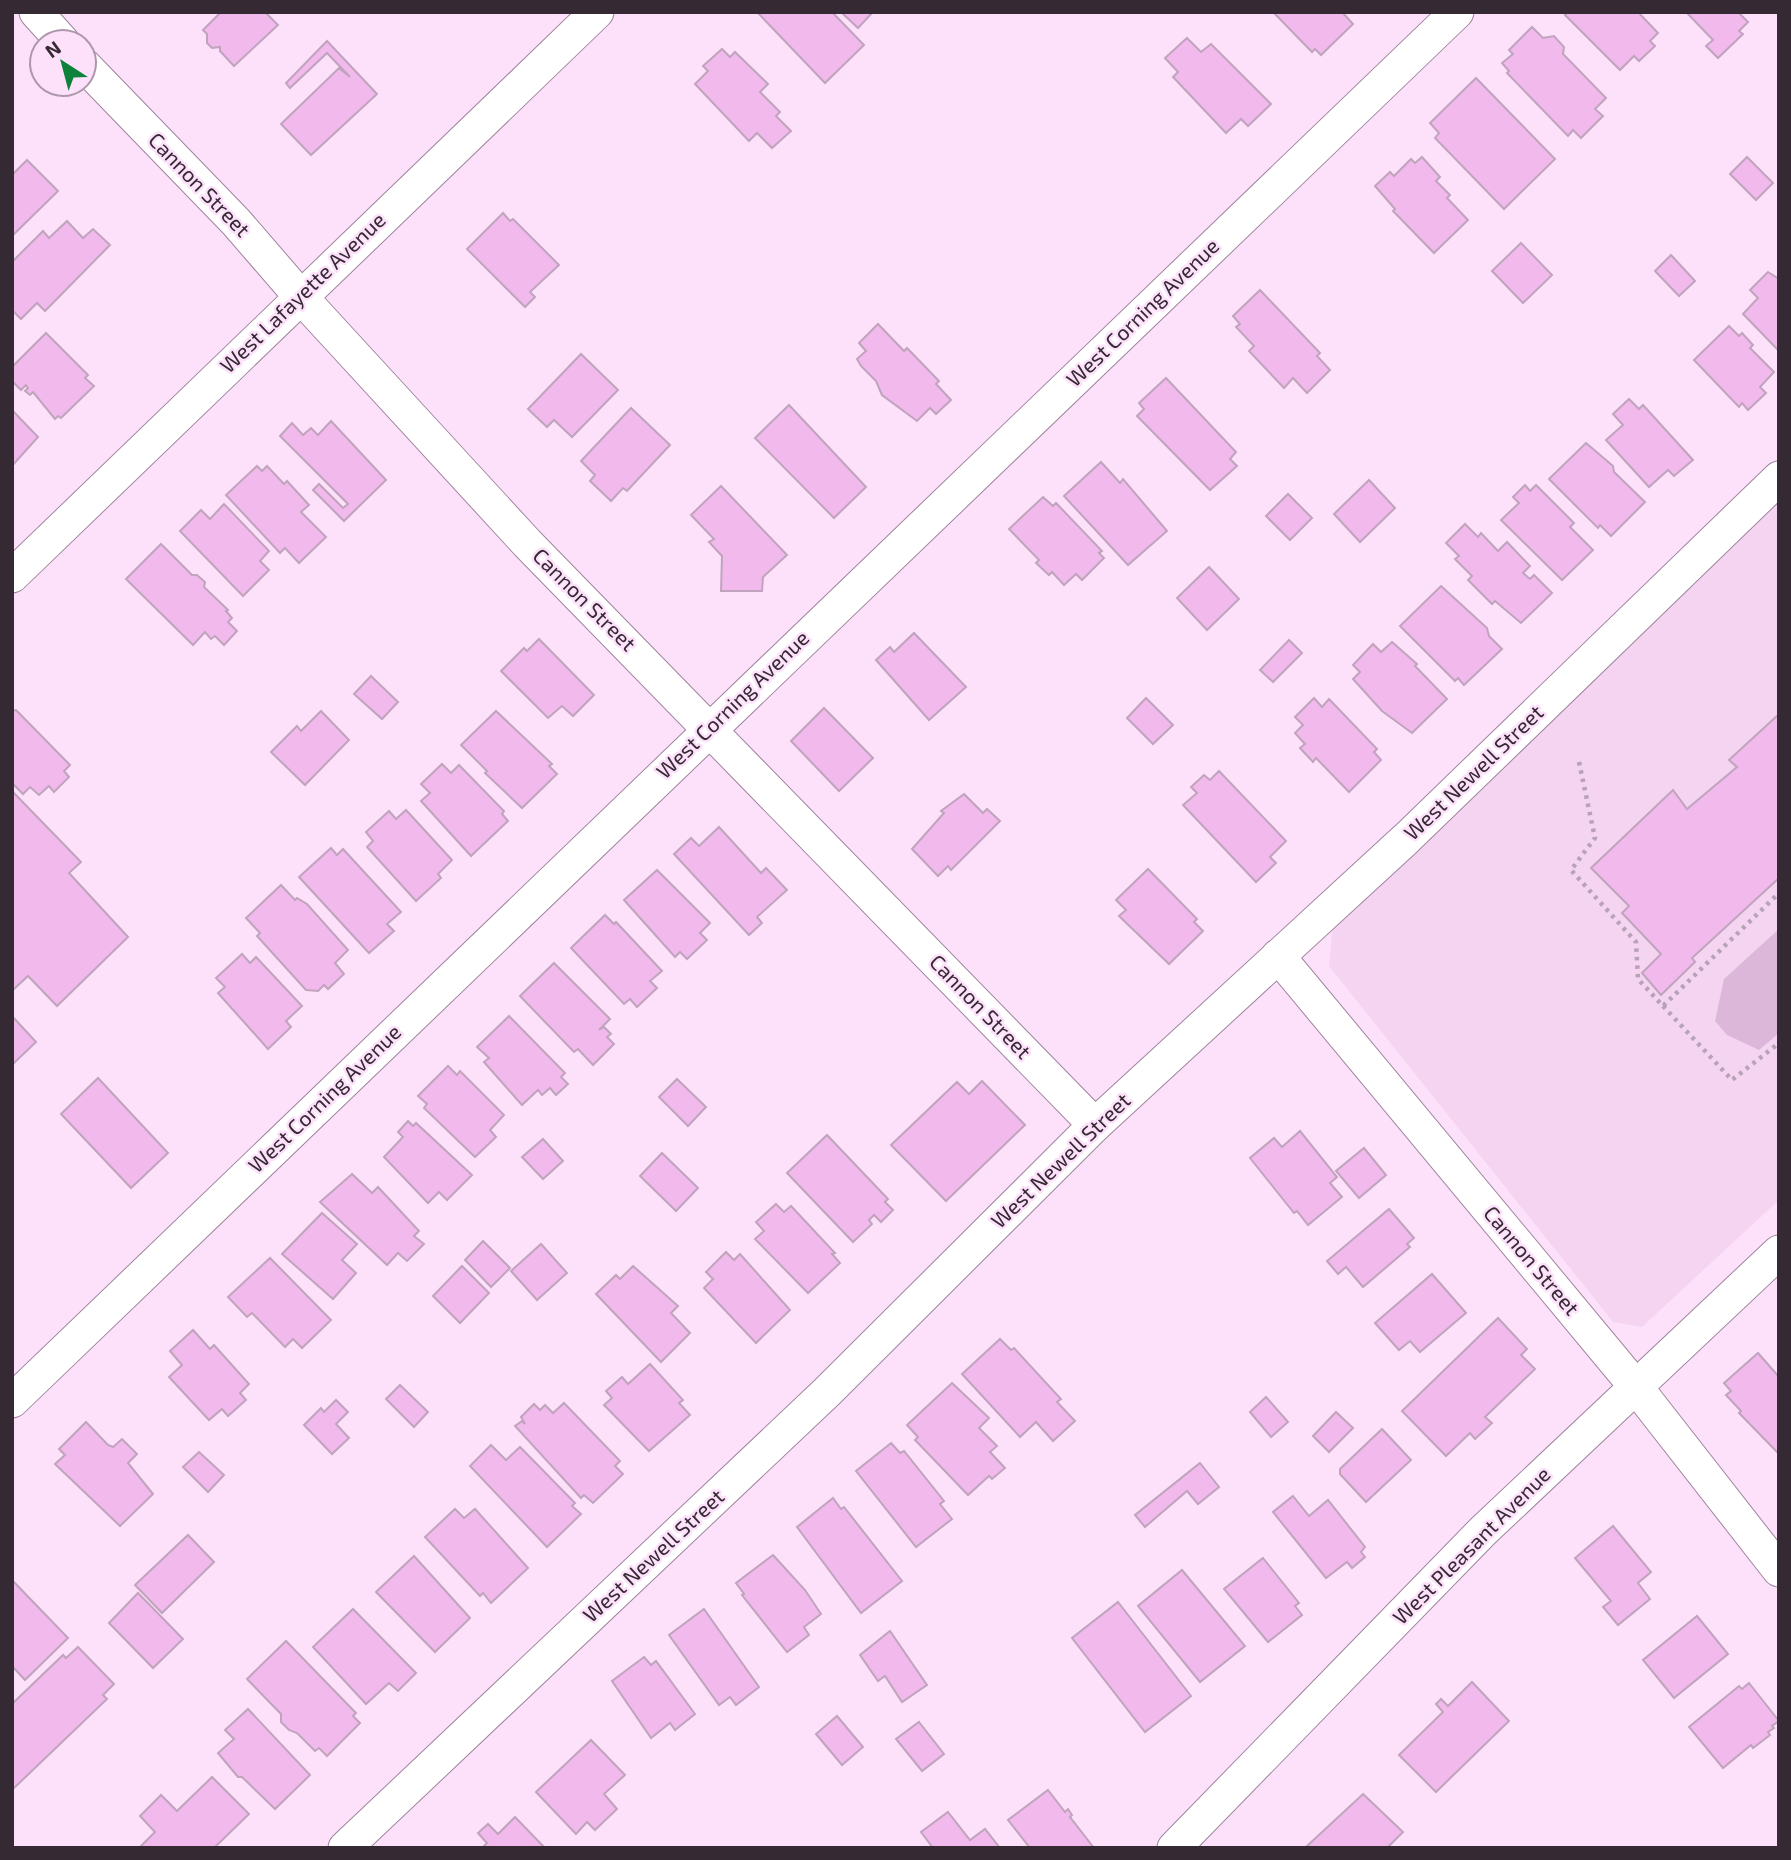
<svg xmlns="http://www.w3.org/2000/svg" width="1791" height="1860" viewBox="0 0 1791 1860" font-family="'Exo 2',sans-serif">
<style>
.built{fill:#f5d4f2}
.green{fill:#ddb7da}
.building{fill:#f1b9ec;stroke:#c0a4bd;stroke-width:2}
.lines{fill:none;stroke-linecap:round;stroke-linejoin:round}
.street-casing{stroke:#9f859d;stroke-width:35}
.path{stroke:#b8a2b6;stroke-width:4.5;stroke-dasharray:3.5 5;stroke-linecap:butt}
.street{stroke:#fff;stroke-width:33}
.labels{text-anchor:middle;stroke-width:5;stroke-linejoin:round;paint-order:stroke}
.street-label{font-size:21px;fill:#352a34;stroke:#fde1fa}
</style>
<rect width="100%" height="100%" fill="#fde1fa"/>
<!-- built -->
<path class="built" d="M1779,497V1200L1642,1327L1613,1322L1329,966L1333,921Z"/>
<!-- green -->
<path class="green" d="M1779,929V1033L1759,1050L1727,1035L1715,1021L1724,979Z"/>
<!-- building -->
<g class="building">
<path d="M221,12H265L278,25L234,66L220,51V47L212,48L207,43V34L203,30Z"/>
<path d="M757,12H832L864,45L825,83Z"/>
<path d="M841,12H873L858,28Z"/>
<path d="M1273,12H1342L1353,24L1321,55L1315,49L1312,52Z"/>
<path d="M1568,12H1638L1658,33L1650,41L1655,46L1639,61L1634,56L1620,70L1565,15Z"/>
<path d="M1686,12H1742L1740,14L1748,22L1739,31L1743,34L1718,58L1706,46L1713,40Z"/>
<path d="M1532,27L1543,38L1554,36L1564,47L1563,54L1606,98L1595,109L1603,116L1581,138L1573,130L1568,136L1507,73L1509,71L1502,63L1513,54L1509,50Z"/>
<path d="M1187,38L1201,52L1211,44L1271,104L1248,126L1241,119L1226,133L1173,77L1178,72L1165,58Z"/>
<path d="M327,41L377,94L311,155L281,124L339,68L350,77L327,53L290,88L286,83Z"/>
<path d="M722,49L730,57L735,52L768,84L760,92L780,112L776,116L791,131L772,148L757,133L749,141L695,84L708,71L703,66Z"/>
<path d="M1476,78L1555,159L1504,209L1435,138L1439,133L1430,123Z"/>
<path d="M1422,157L1440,177L1436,181L1450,195L1447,198L1468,220L1434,253L1393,211L1395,209L1375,186L1390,172L1394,176L1411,159L1415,163Z"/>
<path d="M1747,157L1773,183L1756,200L1730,174Z"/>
<path d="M27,160L58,191L12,236V175Z"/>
<path d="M503,213L510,221L513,219L559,265L530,292L535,297L525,307L467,249Z"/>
<path d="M67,221L83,238L93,229L110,245L45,311L37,303L21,319L12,310V262L43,231L49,238Z"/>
<path d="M1521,243L1552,275L1523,303L1492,271Z"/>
<path d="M1671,255L1695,281L1679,296L1655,271Z"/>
<path d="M1768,272L1779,279V351L1743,314L1758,298L1750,290Z"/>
<path d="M1260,290L1320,353L1317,356L1330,370L1307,393L1293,378L1284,388L1249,351L1254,346L1236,327L1240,324L1233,316Z"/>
<path d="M878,324L904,351L907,348L939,381L936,384L951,400L936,414L930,408L917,421L882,395L876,381L861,366L857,359L866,351L859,343Z"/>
<path d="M1729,326L1739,336L1742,333L1753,345L1750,348L1774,372L1760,387L1766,393L1748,410L1742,403L1739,407L1694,360Z"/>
<path d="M46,333L88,375L85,378L94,386L61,418L58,416L55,419L33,392L30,395L25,391L28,388L26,385L21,390L12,381V367Z"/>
<path d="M581,354L618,390L572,437L554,420L547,427L528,409Z"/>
<path d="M1166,378L1236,452L1230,459L1237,466L1210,490L1137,416L1144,409L1139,403Z"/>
<path d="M1629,399L1639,409L1643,405L1693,460L1674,476L1668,470L1649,487L1606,440L1623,425L1613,414Z"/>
<path d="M789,405L866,487L834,518L755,438Z"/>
<path d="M631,408L670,445L627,491L623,488L611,501L590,481L595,475L581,461Z"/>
<path d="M12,410L38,437L12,466Z"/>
<path d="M331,421L386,480L344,521L313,490L319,484L343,508L348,504L280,436L292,423L303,435L311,428L318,435Z"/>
<path d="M1586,443L1613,466L1614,472L1645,502L1611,536L1600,525L1598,528L1549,479Z"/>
<path d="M1101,462L1120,483L1123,479L1167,531L1128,565L1064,496Z"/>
<path d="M257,466L262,471L267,466L284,484L287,481L309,505L301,512L326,537L299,563L285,548L280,553L226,495Z"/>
<path d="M1369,480L1395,508L1360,542L1334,514Z"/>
<path d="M1525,485L1530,491L1536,485L1574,523L1570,527L1593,550L1562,580L1501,520L1519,503L1513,497Z"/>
<path d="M721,486L787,555L763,577L762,591H721L722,556L709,542L714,539L691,515Z"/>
<path d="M1288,494L1312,518L1290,540L1266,516Z"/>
<path d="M1043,497L1053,506L1056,503L1102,551L1099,553L1104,558L1082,580L1076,574L1064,585L1052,572L1049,575L1036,563L1039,560L1009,529Z"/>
<path d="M224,504L269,551L260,561L269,570L243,596L180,531L201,510L210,519Z"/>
<path d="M1465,524L1478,537L1481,533L1498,551L1507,542L1530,566L1523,573L1530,579L1534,575L1552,593L1521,623L1495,601L1492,604L1468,580L1472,576L1455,559L1459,556L1446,543Z"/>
<path d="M161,544L192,575H197L205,582L204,587L228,610L226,611L232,618L228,622L237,631L224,645L215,636L211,639L205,632L193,645L126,579Z"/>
<path d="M1209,567L1239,599L1207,630L1177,598Z"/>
<path d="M1441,586L1487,628L1489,636L1502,649L1464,685L1458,678L1455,681L1400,626Z"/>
<path d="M914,633L966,687L929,720L876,660L890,647L894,652Z"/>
<path d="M539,639L594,695L573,716L562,706L548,718L501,671L524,648L527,651Z"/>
<path d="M1289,640L1302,653L1273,682L1260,670Z"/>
<path d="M1392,642L1417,664L1415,666L1447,699L1412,733L1382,711L1353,679L1360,672L1353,665L1373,644L1381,652Z"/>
<path d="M371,676L398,702L382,719L354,694Z"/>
<path d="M1146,698L1173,725L1153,744L1127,718Z"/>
<path d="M1314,698L1322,707L1329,699L1377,749L1374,752L1381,760L1349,792L1316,758L1313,762L1300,748L1305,744L1295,733L1303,725L1295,717Z"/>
<path d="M824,708L873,758L839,791L791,741Z"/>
<path d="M16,710L70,765L64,771L69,777L54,792L49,786L39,795L30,787L23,794L12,783V711Z"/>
<path d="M321,711L349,740L305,785L271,752L297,726L301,731Z"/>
<path d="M496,711L552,764L549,766L557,774L522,808L485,773L487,771L461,745Z"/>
<path d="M1779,714V878L1692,958L1695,962L1661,995L1642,973L1661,954L1622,913L1629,906L1591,868L1673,790L1687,809L1737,767L1729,760Z"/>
<path d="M442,764L451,773L459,765L504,811L502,814L508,821L471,856L421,801L430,793L421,784Z"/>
<path d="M1219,771L1286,841L1270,857L1276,863L1256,882L1183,805L1197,793L1191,787L1204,775L1210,780Z"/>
<path d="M12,791L81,862L69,873L128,937L57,1006L28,976L12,991Z"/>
<path d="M964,794L983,813L987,809L1000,821L951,870L948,866L938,876L912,849L944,813L941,811Z"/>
<path d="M406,810L452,860L438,874L441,878L416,901L367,847L373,841L366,832L389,811L396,819Z"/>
<path d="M719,827L761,873L766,868L787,890L757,917L762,923L749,935L674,854L691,838L699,846Z"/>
<path d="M331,848L337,855L343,849L401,912L387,924L394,931L369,953L299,877Z"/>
<path d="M1148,869L1197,919L1194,922L1203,931L1169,964L1119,916L1126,910L1116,900Z"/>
<path d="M657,870L710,923L700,933L707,940L687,959L680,952L675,957L624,900Z"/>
<path d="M281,885L295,900L297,898L307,904L348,950L335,963L344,974L328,989L324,985L318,991L306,990L257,936L260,933L246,918Z"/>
<path d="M605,915L614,924L616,922L662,971L650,981L657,988L637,1007L630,999L624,1004L571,948Z"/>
<path d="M242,954L250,963L256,957L302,1006L286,1021L291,1027L268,1049L218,993L225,987L216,978Z"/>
<path d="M554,963L610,1019L599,1030L604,1027L611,1034L607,1037L614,1044L593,1065L578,1049L574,1052L520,996Z"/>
<path d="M12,1016L36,1042L12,1065Z"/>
<path d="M509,1016L565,1073L561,1077L568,1084L556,1095L550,1088L542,1095L538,1090L522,1105L484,1062L489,1058L477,1047Z"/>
<path d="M448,1066L457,1075L460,1071L504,1115L490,1130L496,1137L475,1157L424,1108L427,1104L418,1096Z"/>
<path d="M98,1078L168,1153L131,1188L61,1114Z"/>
<path d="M677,1079L706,1107L688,1126L659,1097Z"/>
<path d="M982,1081L1025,1125L946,1201L891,1145L957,1082L969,1094Z"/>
<path d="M408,1121L413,1126L416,1123L472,1175L447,1200L439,1192L428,1203L384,1157L403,1137L398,1132Z"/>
<path d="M1300,1131L1337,1177L1330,1183L1342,1197L1308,1225L1297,1211L1294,1213L1250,1158L1274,1138L1282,1147Z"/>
<path d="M827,1135L888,1199L885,1202L893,1210L881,1222L874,1215L869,1220L872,1224L853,1242L787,1173Z"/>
<path d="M543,1139L563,1161L543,1179L522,1157Z"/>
<path d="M1364,1148L1386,1175L1359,1198L1336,1171Z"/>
<path d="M662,1153L698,1188L676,1211L640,1176Z"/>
<path d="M352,1174L372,1193L378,1187L419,1231L414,1236L424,1244L407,1261L398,1253L387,1265L320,1202Z"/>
<path d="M776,1204L784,1212L791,1206L835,1253L832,1254L840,1263L808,1293L755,1239L764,1231L756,1222Z"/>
<path d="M1389,1209L1414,1238L1407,1244L1410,1247L1363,1287L1346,1267L1338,1274L1327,1261Z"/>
<path d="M322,1213L357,1244L342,1260L356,1273L333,1299L282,1254Z"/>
<path d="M483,1241L510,1268L491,1287L465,1260Z"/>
<path d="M541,1244L567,1273L537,1300L511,1271Z"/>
<path d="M726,1252L734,1260L740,1254L790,1310L756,1343L704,1288L713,1279L706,1272Z"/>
<path d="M270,1258L331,1320L302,1348L293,1339L285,1347L252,1313L247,1317L228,1297Z"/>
<path d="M462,1266L489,1293L460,1323L433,1296Z"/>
<path d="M633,1266L678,1306L671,1313L690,1333L661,1362L596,1294L616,1275L620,1279Z"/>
<path d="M1432,1274L1466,1313L1420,1352L1410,1341L1399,1350L1375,1323Z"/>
<path d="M1498,1318L1527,1349L1521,1355L1535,1369L1485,1417L1492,1423L1475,1439L1470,1433L1446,1456L1402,1411Z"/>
<path d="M193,1330L210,1349L214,1345L249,1384L240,1393L246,1400L228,1416L222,1409L209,1420L169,1377L182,1365L170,1351Z"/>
<path d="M1000,1339L1011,1350L1014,1348L1061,1399L1057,1402L1075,1421L1053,1441L1036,1422L1020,1437L962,1374Z"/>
<path d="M1758,1353L1779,1377V1454L1739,1413L1741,1411L1726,1395L1731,1391L1724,1383Z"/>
<path d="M650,1364L683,1400L679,1403L690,1415L649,1451L604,1405L612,1398L606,1391L622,1377L628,1384Z"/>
<path d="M952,1383L989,1418L979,1428L997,1446L990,1452L1005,1468L992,1479L989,1476L968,1495L915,1440L918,1437L907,1425Z"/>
<path d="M400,1385L428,1412L414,1427L386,1399Z"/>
<path d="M1266,1397L1288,1422L1271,1437L1250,1412Z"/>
<path d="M336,1400L348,1412L336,1424L349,1438L332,1454L304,1425L321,1408L324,1412Z"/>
<path d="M564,1403L620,1461L615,1466L623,1474L593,1503L584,1495L581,1498L515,1426L522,1421L525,1424L521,1417L534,1404L540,1410L545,1405L553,1413Z"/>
<path d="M1336,1412L1353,1428L1329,1452L1313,1436Z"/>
<path d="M86,1422L108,1445L113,1447L122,1439L137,1454L128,1463L153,1494L120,1526L55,1464L65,1455L59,1449Z"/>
<path d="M1382,1429L1411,1460L1366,1502L1340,1474V1469Z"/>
<path d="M891,1443L900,1453L904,1451L944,1501L940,1504L952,1519L916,1547L856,1471Z"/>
<path d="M491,1445L506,1460L520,1447L575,1503L572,1506L581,1514L547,1547L470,1466Z"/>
<path d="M199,1452L224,1475L208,1492L183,1467Z"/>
<path d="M1200,1463L1219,1487L1198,1504L1187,1491L1145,1527L1135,1515Z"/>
<path d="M1293,1496L1309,1516L1328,1500L1365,1547L1361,1552L1365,1557L1352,1568L1347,1562L1326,1578L1273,1512Z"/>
<path d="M833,1498L841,1509L844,1507L902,1581L861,1613L797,1527Z"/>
<path d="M455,1509L464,1518L475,1509L528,1568L491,1603L483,1593L480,1596L425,1537Z"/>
<path d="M1613,1526L1651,1572L1638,1583L1650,1599L1618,1625L1603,1607L1611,1601L1575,1558Z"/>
<path d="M188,1535L214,1562L162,1613L135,1585Z"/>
<path d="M773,1555L805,1590L821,1614L804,1627L809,1635L787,1652L742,1595L744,1594L736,1583Z"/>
<path d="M414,1556L470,1618L435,1652L376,1592Z"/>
<path d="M1263,1558L1299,1603L1295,1606L1302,1615L1268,1642L1224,1589Z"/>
<path d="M1182,1570L1245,1646L1200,1682L1138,1606Z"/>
<path d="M12,1580L68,1638L25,1680L12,1666Z"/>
<path d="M138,1593L183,1639L153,1668L109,1623Z"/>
<path d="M1118,1602L1191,1696L1145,1732L1072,1638Z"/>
<path d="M353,1609L416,1673L398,1691L389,1683L366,1704L313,1647Z"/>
<path d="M704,1609L759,1687L736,1705L730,1697L719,1705L669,1635Z"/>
<path d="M1697,1616L1728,1654L1674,1698L1643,1660Z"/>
<path d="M890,1631L927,1685L902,1702L885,1676L878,1681L860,1655Z"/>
<path d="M286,1641L356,1713L353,1716L360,1723L327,1756L319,1748L315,1751L297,1733L289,1730L281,1722V1714L247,1679Z"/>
<path d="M78,1647L114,1684L103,1695L107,1699L12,1790V1704L63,1655L66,1658Z"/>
<path d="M644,1657L651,1665L656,1661L695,1714L675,1730L670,1723L651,1738L612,1681Z"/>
<path d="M1472,1682L1509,1721L1436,1792L1399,1755L1443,1712L1436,1704L1441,1699L1448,1706Z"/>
<path d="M1749,1683L1779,1721L1772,1726L1774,1728L1768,1732L1770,1735L1753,1748L1751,1745L1723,1768L1689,1727L1739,1686L1742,1689Z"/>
<path d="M248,1709L310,1775L275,1809L242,1777H238L218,1753L234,1739L225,1730Z"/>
<path d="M837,1716L863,1747L842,1765L816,1734Z"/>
<path d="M919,1722L944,1754L922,1771L896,1739Z"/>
<path d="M591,1740L625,1775L604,1794L617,1809L595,1830L587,1822L576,1834L536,1792Z"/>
<path d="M212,1777L249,1814L214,1848H139L155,1832L140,1816L161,1795L177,1811Z"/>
<path d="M1048,1790L1065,1812L1068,1809L1072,1815L1070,1817L1094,1848H1030L1008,1820Z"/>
<path d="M1363,1794L1403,1832L1387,1848H1309L1307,1846Z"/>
<path d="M948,1812L970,1840L985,1829L1000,1848H933L921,1832Z"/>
<path d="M515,1817L545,1848H482L487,1843L478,1833L488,1824L498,1834Z"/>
</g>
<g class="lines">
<defs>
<g id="street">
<path d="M36,12L63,42"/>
<path d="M84,65L236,222L300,296L527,543L1095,1125"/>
<path d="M12,576L597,12"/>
<path d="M1278,956L1636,1387L1779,1570"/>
<path d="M12,1401L1457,12"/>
<path d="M345,1848L827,1392L1095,1125L1407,838L1779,478"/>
<path d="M1174,1848L1483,1531L1779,1252"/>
</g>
</defs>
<!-- street casing -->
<use href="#street" class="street-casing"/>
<!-- path -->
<g class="path">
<path d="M1579,762L1595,838L1571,870L1636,942L1638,979L1663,1006L1779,893"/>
<path d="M1663,1006L1732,1080L1779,1043"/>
</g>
<!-- street -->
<use href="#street" class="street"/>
</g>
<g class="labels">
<!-- street labels -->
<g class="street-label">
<text transform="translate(199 185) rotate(46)" y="7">Cannon Street</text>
<text transform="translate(303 293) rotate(-44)" y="7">West Lafayette Avenue</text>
<text transform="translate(1143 313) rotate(-44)" y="7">West Corning Avenue</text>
<text transform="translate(584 600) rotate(45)" y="7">Cannon Street</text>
<text transform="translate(733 705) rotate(-44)" y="7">West Corning Avenue</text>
<text transform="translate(1474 773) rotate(-44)" y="7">West Newell Street</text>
<text transform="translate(980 1007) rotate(46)" y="7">Cannon Street</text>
<text transform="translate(325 1099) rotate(-44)" y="7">West Corning Avenue</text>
<text transform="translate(1061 1161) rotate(-44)" y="7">West Newell Street</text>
<text transform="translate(1531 1261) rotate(50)" y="7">Cannon Street</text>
<text transform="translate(1472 1546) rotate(-45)" y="7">West Pleasant Avenue</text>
<text transform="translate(654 1556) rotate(-43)" y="7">West Newell Street</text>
</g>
</g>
<!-- border -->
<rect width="1791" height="1860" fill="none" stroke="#352a34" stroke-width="28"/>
<!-- north arrow -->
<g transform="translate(63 63) rotate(324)"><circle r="33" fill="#fde1fa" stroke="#ad98ab" stroke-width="2"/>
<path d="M0-5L12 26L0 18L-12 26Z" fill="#0e823a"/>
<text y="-10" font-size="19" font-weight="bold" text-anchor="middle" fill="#352a34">N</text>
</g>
</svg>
